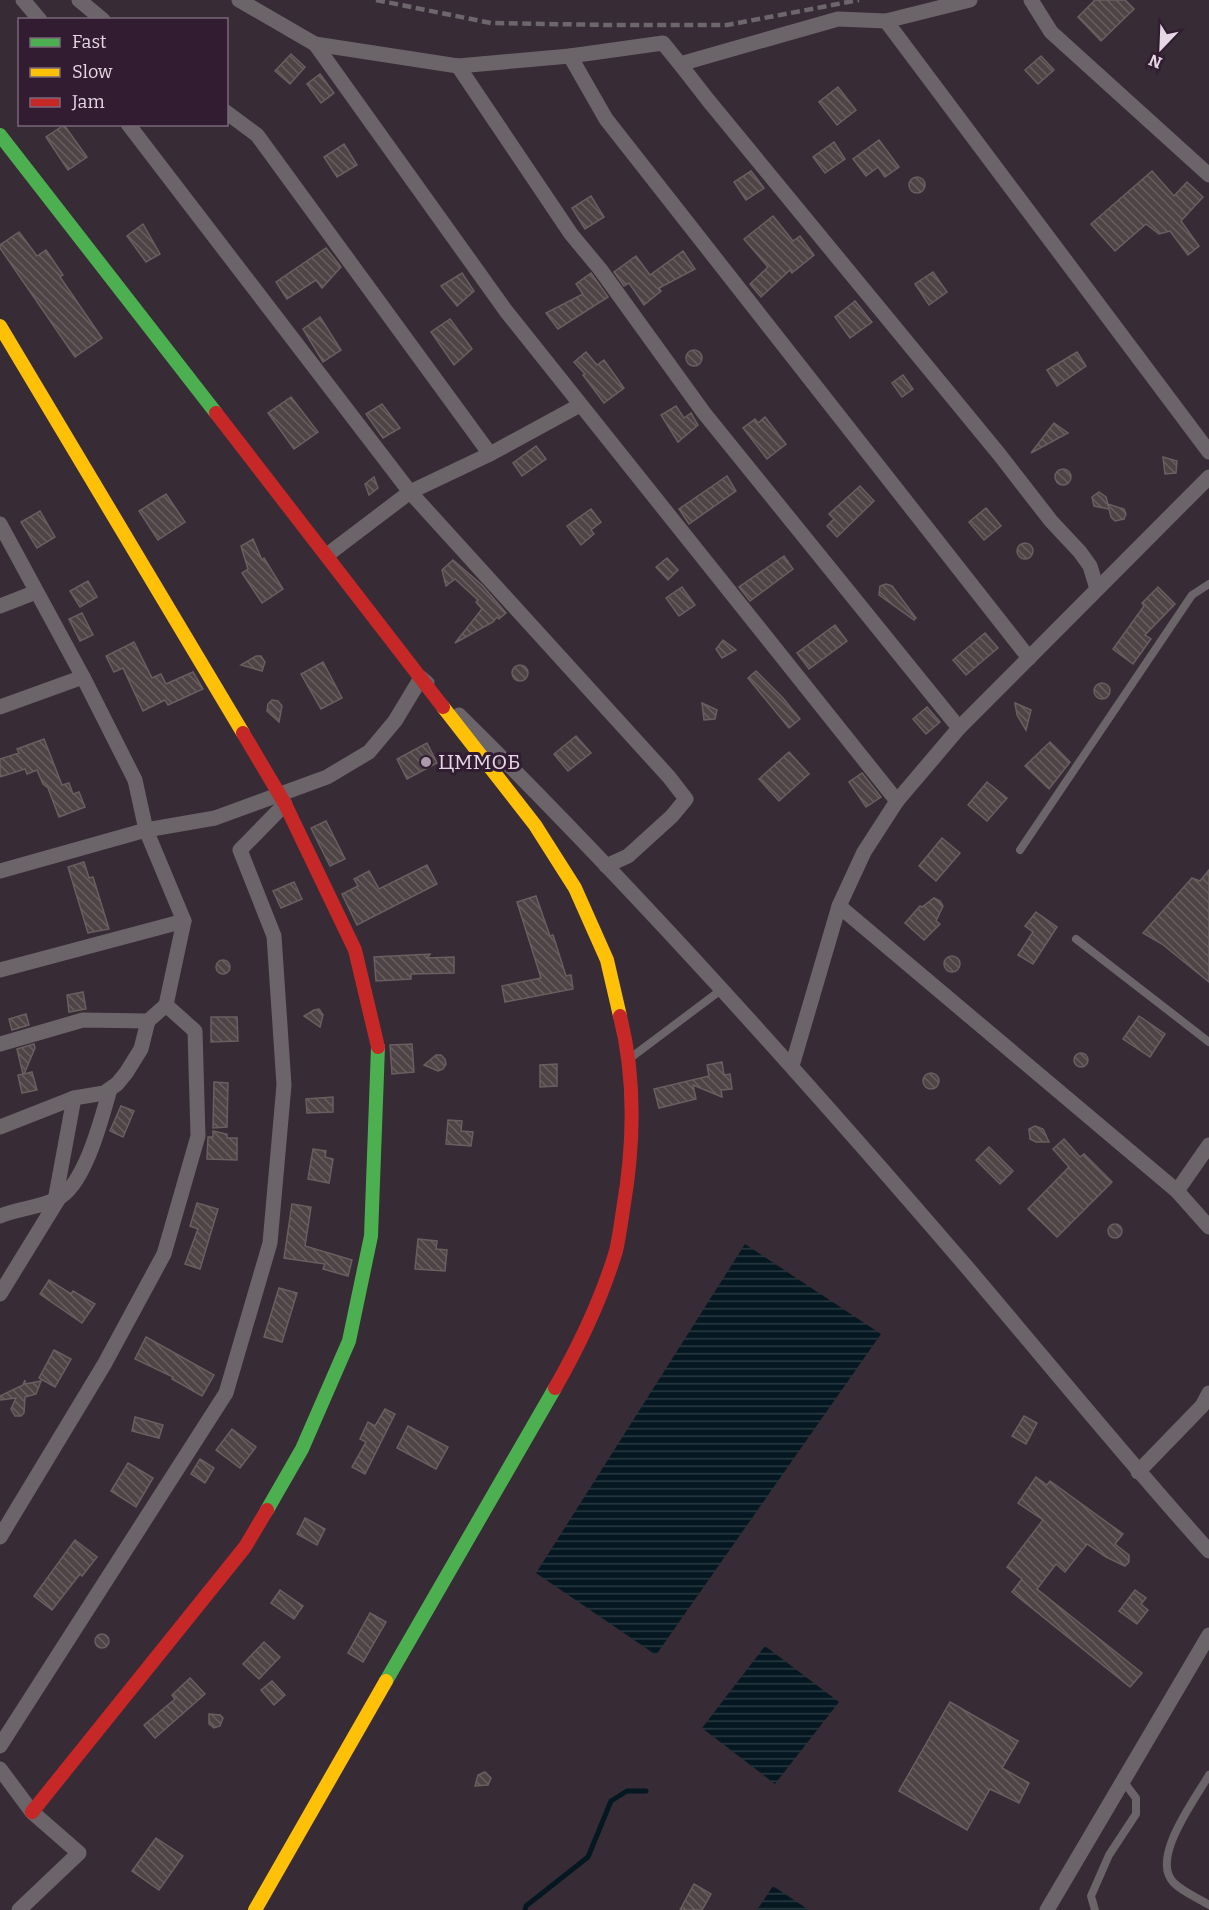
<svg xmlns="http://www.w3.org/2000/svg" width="1209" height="1910" viewBox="0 0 1209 1910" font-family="Bitter,serif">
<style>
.water{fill:url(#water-rules)}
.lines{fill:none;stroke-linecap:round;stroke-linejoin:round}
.stream{stroke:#051821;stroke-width:5}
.building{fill:url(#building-back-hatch);stroke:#6a5f60;stroke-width:1.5}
.lane{stroke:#6b6468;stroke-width:8}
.street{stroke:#6b6468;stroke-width:15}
.fast{stroke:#4caf50;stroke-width:14}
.slow{stroke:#ffc107;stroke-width:14}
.jam{stroke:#c62828;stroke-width:14}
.rail{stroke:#6d666b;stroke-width:4.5;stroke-dasharray:9 4.5;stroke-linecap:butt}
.poi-dot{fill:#a99ba8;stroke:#321c31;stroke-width:2}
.labels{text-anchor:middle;stroke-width:6;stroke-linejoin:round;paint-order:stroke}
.poi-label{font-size:21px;fill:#e6d7e5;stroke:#321c31;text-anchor:start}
</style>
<defs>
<pattern id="water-rules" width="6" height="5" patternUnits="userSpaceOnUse" patternTransform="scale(1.5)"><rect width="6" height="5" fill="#051821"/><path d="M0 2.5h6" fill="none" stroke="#293941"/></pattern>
<pattern id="building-back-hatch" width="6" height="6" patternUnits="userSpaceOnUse" patternTransform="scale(1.5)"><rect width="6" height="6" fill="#4e4445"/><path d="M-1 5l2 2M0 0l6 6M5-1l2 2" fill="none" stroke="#685e60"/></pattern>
</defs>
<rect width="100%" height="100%" fill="#372b36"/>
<!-- water -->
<g class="water">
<path d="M745,1244L881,1334L656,1655L536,1573Z"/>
<path d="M765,1646L839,1702L775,1784L702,1728Z"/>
<path d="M773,1886L809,1910H757Z"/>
</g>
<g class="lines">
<!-- stream -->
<path class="stream" d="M525,1910L526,1906L588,1857L611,1801L627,1791H646"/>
</g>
<!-- building -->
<g class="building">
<path d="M1095,0H1125L1134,9L1101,41L1078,17Z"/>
<path d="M291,54L305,67L290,84L275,71Z"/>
<path d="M1041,56L1054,70L1038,84L1025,70Z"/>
<path d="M320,74L334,93L321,103L307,84Z"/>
<path d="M838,87L856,110L837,125L819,102Z"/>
<path d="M64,125L87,157L68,170L46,137Z"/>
<path d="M879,140L899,167L885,177L878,167L866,176L853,159Z"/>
<path d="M834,142L845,159L825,173L813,157Z"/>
<path d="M344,144L357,165L337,177L324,157Z"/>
<path d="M751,171L764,188L746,200L734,182Z"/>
<path d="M1152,171L1174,196L1187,182L1203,197L1181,221L1199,246L1188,255L1170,231L1159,234L1146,224L1115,251L1091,224Z"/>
<circle cx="917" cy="185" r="8"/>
<path d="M591,196L604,217L585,229L572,208Z"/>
<path d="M773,216L793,241L800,236L814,255L792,273L790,270L761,297L750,284L768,267L744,239Z"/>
<path d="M143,224L160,254L146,262L127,236Z"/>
<path d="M19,232L37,256L46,250L63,275L60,277L102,338L75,357L0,248V245Z"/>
<path d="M326,248L341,267L322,288L316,280L287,299L276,282Z"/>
<path d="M683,251L695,269L659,288L661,291L644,305L629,283L624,286L614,272L636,256L650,275Z"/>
<path d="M933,272L947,292L929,305L915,284Z"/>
<path d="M462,273L474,291L457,306L441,286Z"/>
<path d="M591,273L608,297L558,329L546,313L583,294L576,284Z"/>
<path d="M855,301L872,322L850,338L835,317Z"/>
<path d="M320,317L341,350L323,362L303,329Z"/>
<path d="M450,319L472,349L454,365L431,332Z"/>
<circle cx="694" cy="358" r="8"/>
<path d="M586,352L597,365L604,360L624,388L604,403L583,375L585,374L574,362Z"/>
<path d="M1077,352L1086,366L1057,386L1047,370Z"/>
<path d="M903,375L913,389L902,397L892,383Z"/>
<path d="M291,397L318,432L294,449L268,413Z"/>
<path d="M382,404L400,428L383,438L366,414Z"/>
<path d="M676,406L684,418L691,413L698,425L678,442L661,415Z"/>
<path d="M765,417L786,444L767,459L743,428L755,419L758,423Z"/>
<path d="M1054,423L1068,433L1031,453Z"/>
<path d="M536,446L546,459L522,476L513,463Z"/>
<path d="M1163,457L1177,461L1176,473L1165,474Z"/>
<circle cx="1063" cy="477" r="8"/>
<path d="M727,476L736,491L689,524L679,509Z"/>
<path d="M374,477L378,488L369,495L365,484Z"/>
<path d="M860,486L874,501L837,537L827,526L834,519L829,514Z"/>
<path d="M1099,492L1106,497L1109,508L1108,504L1124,509L1126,514L1124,519L1115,521L1111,517L1109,509L1094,506L1092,497Z"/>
<path d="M166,494L185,522L158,540L139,511Z"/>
<path d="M986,508L1001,526L984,540L969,522Z"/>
<path d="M591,509L601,522L591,530L594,534L581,545L567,526Z"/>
<path d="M40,511L55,537L37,548L21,522Z"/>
<path d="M253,539L262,560L264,558L283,589L262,603L242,573L248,569L241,546Z"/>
<circle cx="1025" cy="551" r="8"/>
<path d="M784,556L793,569L750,601L739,587Z"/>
<path d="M667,558L678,570L668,580L656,567Z"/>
<path d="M453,560L482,585L506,613L499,619L497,617L493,622L455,643L482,609L476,602L478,600L455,579L446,586L442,570Z"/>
<path d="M88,581L97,597L80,607L70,591Z"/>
<path d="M886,584L892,586L916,618L914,620L879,595L880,586Z"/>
<path d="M682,587L695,605L679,616L666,598Z"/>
<path d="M1158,587L1175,604L1145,635L1151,639L1133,664L1113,649L1144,606L1142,603Z"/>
<path d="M82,613L93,635L80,641L69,619Z"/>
<path d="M835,625L847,641L809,669L797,653Z"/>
<path d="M985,633L998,648L966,675L953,660Z"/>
<path d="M723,640L736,650L722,658L716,649Z"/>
<path d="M134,642L152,678L161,674L166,684L193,672L203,689L168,705L165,700L143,711L123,668L114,672L106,656Z"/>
<path d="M256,656H261L265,662L262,671L241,665Z"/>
<path d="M323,662L342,698L321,709L301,674Z"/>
<circle cx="520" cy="673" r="8"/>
<path d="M756,671L783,698L800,719L789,728L748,678Z"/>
<circle cx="1102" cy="691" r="8"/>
<path d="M272,700L278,701L282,706L279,722L267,711L268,704Z"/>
<path d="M702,703L717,710L715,719L704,720Z"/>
<path d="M1015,703L1031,710L1026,730L1017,715Z"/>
<path d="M927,707L940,722L926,734L913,719Z"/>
<path d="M576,736L591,753L568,771L554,754Z"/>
<path d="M44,739L62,785L69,783L73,794L79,792L85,807L59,817L48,788L43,784L37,770L27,774L25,769L0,777V759L19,753L17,749Z"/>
<path d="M1050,742L1070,762L1049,789L1025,766Z"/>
<path d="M427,743L437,763L407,779L397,759Z"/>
<path d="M789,752L809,774L779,801L759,779Z"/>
<path d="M862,773L881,797L866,807L849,782Z"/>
<path d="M987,782L1007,798L987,821L968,805Z"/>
<path d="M326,821L345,859L330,866L311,828Z"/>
<path d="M942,838L960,853L936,881L919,866Z"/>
<path d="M84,862L89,878L93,877L109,929L88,933L68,867Z"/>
<path d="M427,865L437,884L357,925L342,894L358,886L354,879L369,871L379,889Z"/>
<path d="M1209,870V982L1162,944L1143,933L1192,878L1200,881Z"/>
<path d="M294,882L302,899L281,908L273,891Z"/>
<path d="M536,896L550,936L553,935L566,976L571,975L573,989L505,1002L502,986L541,978L517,902Z"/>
<path d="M934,898L940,901L943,906L936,921L940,924L924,940L905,923L920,906L922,907Z"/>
<path d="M1036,912L1057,927L1033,964L1018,955L1033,932L1025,926Z"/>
<path d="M430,954L427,958L454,957V973L411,974V979L376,981L374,957Z"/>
<circle cx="952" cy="964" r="8"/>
<circle cx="223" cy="967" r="7"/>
<path d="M83,992L86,1009L69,1012L67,995Z"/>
<path d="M319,1009L323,1015L320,1027L304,1016L314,1010Z"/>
<path d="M26,1014L29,1025L12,1030L9,1019Z"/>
<path d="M1139,1016L1165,1034L1150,1057L1123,1039Z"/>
<path d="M211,1017H237L238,1041L211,1042Z"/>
<path d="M34,1044L35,1048L24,1074L32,1072L37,1090L22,1093L18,1075L23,1074L17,1049Z"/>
<path d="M412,1044L414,1072L392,1074L390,1045Z"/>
<circle cx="1081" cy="1060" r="7"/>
<path d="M436,1055H441L445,1059L446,1064L443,1069L438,1071L424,1065Z"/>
<path d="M722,1062L724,1075L730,1074L732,1089L721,1090L722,1097L693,1085L696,1099L659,1108L654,1089L709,1076L707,1065Z"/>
<path d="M557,1064V1086L540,1087V1065Z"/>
<circle cx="931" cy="1081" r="8"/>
<path d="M214,1082L228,1083L227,1127L213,1128Z"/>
<path d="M333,1097V1112L307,1113L306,1099Z"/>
<path d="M121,1106L134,1111L123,1137L110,1131Z"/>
<path d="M448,1120L462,1121L461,1131L473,1132L471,1146L446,1144Z"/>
<path d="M1035,1126L1043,1129L1049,1142H1036L1030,1139L1029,1129Z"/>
<path d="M213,1131L227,1134V1138H237V1160L207,1159L208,1137H213Z"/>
<path d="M1064,1139L1080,1157L1084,1154L1112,1182L1057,1237L1028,1209L1069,1167L1053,1149Z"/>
<path d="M989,1147L1013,1171L1000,1184L976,1160Z"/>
<path d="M313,1149L326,1151L325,1157L333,1159L329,1183L308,1179Z"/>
<path d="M197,1203L218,1209L200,1269L185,1264L198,1229L190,1226Z"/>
<path d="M292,1204L311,1207L305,1246L352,1260L348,1276L323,1269L325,1264L284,1258Z"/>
<circle cx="1115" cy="1231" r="7"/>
<path d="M418,1239L437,1241L436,1249L447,1250L445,1271L415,1269Z"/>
<path d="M49,1280L71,1294L73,1291L95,1304L82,1323L40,1294Z"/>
<path d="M279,1288L297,1293L282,1342L264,1337Z"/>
<path d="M146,1337L214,1375L202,1396L172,1379L173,1377L135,1359Z"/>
<path d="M54,1350L71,1359L55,1387L39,1378Z"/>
<path d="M25,1380V1384L41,1381L36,1394L25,1397L24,1413L21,1416H15L11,1409L16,1398L0,1400V1396L23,1385Z"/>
<path d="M385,1409L395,1414L365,1474L352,1467L366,1442L360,1439L368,1422L375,1426Z"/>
<path d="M1024,1416L1037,1423L1026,1444L1012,1436Z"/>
<path d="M135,1417L163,1425L159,1438L132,1431Z"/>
<path d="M408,1426L448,1447L436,1469L397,1448Z"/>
<path d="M232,1429L256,1447L240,1468L216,1450Z"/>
<path d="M200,1459L214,1468L205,1483L191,1474Z"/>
<path d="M128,1463L153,1478L136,1507L111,1491Z"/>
<path d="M1036,1477L1047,1485L1050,1481L1123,1534L1115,1544L1129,1555V1562L1125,1566L1106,1557L1087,1544L1065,1572L1056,1564L1037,1589L1142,1673L1130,1687L1012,1592L1022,1579L1007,1567L1043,1520L1018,1503Z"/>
<path d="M305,1518L325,1529L317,1545L297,1534Z"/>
<path d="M75,1540L97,1557L82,1576L80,1574L52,1610L34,1596Z"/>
<path d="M280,1590L303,1606L294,1619L271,1603Z"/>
<path d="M1135,1590L1146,1598L1141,1604L1148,1610L1137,1624L1119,1611Z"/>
<path d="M370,1613L386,1622L363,1662L348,1653Z"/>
<circle cx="102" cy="1641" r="7"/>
<path d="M264,1642L280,1657L259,1679L243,1664Z"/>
<path d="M190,1678L205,1694L155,1738L144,1725L175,1699L172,1695Z"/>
<path d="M272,1681L285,1695L274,1705L261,1690Z"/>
<path d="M950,1702L1018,1741L1002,1768L1029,1783L1019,1803L990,1789L967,1830L899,1791Z"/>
<path d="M209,1714L220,1715L223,1718L220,1726L214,1728L209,1724Z"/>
<path d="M485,1772L491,1778L488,1785L475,1786L478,1775Z"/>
<path d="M156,1838L183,1856L159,1890L132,1871Z"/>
<path d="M694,1884L711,1894L702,1910H680Z"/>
</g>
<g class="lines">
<!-- lane -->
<g class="lane">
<path d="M1020,850L1192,595L1209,584"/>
<path d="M1076,939L1209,1042"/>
<path d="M629,1059L721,990"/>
<path d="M1209,1775C1196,1798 1149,1859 1174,1883C1183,1892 1198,1898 1209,1905"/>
<path d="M1095,1910L1091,1896L1109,1855L1136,1814V1798L1123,1781"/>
</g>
<!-- street -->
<g class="street">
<path d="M23,0L40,20"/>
<path d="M79,0L103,20"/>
<path d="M239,0L315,44L458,66L570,56L663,43L680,64L838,19L886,21L970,0"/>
<path d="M1031,0L1051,32L1209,175"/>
<path d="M886,21L1209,452"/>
<path d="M315,44L506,311L897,801"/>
<path d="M570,56L606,119L1029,658"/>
<path d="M680,64L708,100L999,454L1051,521L1080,552L1090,566L1097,589"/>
<path d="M458,66L571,234L600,269L704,413L959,728"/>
<path d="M226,112L257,135L490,454"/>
<path d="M128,124L410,492L669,777L686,799L672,816L628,856L606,866"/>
<path d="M0,524L83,677L135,780L146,830L184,921L166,1005L195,1031L198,1136L164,1254L105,1363L0,1537"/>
<path d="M327,555L410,492L490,454L580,405"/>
<path d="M0,606L36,592"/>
<path d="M0,707L83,677"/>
<path d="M459,715C638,892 807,1081 971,1272C1050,1365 1127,1460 1209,1551"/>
<path d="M0,871L146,830L215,818L327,777L369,752L395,721L421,678L427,683"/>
<path d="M839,906L1177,1191L1209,1227"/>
<path d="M0,970L184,921"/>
<path d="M0,1044L83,1020L148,1021L166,1005"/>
<path d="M792,1066L839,906L864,852L897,801L959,728L1209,477"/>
<path d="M0,1127L74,1098"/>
<path d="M1177,1191L1209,1145"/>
<path d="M0,1216C18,1209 40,1207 57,1199C85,1186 102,1117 110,1089"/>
<path d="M0,1294L59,1198L56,1195L74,1098L104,1093L117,1084L126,1073L141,1049L148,1021"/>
<path d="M1138,1472L1202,1406L1209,1393"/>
<path d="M0,1746L226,1393L270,1243L284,1085L274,936L240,850L285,804"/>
<path d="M0,1769L32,1812L79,1853L19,1910"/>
<path d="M1047,1910L1209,1635"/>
</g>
<!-- fast -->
<g class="fast">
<path d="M0,135L216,413"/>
<path d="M267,1510L302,1449L349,1341L371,1236L378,1047"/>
<path d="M386,1681L555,1388"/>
</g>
<!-- slow -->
<g class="slow">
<path d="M0,326L243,733"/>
<path d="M443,707L535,825L575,888L607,960L620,1016"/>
<path d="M255,1910L386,1681"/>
</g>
<!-- jam -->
<g class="jam">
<path d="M216,413L443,707"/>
<path d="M243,733L285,804L355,950L378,1047"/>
<path d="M555,1388C579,1346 602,1297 616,1251C619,1238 621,1223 623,1210C634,1146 636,1079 620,1016"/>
<path d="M32,1812L245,1547L267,1510"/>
</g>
<!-- rail -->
<path class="rail" d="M376,0L491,23L610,25H727L859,0"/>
</g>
<!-- markers -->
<circle class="poi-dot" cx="426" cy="762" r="6"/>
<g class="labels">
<!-- poi labels -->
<g class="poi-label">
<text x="438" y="769">ЦММОБ</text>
</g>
</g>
<!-- legend -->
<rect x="18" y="18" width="210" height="108" fill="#321c31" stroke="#7a6779" stroke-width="1.5"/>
<rect x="30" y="38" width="30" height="9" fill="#4caf50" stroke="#7a6779" stroke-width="1.5"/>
<text x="72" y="48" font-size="18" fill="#e6d7e5">Fast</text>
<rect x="30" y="68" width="30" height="9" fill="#ffc107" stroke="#7a6779" stroke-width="1.5"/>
<text x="72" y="78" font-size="18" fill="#e6d7e5">Slow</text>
<rect x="30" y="98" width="30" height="9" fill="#c62828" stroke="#7a6779" stroke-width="1.5"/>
<text x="72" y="108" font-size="18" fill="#e6d7e5">Jam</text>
<!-- north arrow -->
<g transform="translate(1161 48) rotate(203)" stroke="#321c31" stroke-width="4.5" paint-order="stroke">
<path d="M0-4.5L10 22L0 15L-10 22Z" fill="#e6d7e5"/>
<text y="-9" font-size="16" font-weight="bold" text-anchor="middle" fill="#e6d7e5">N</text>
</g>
</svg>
